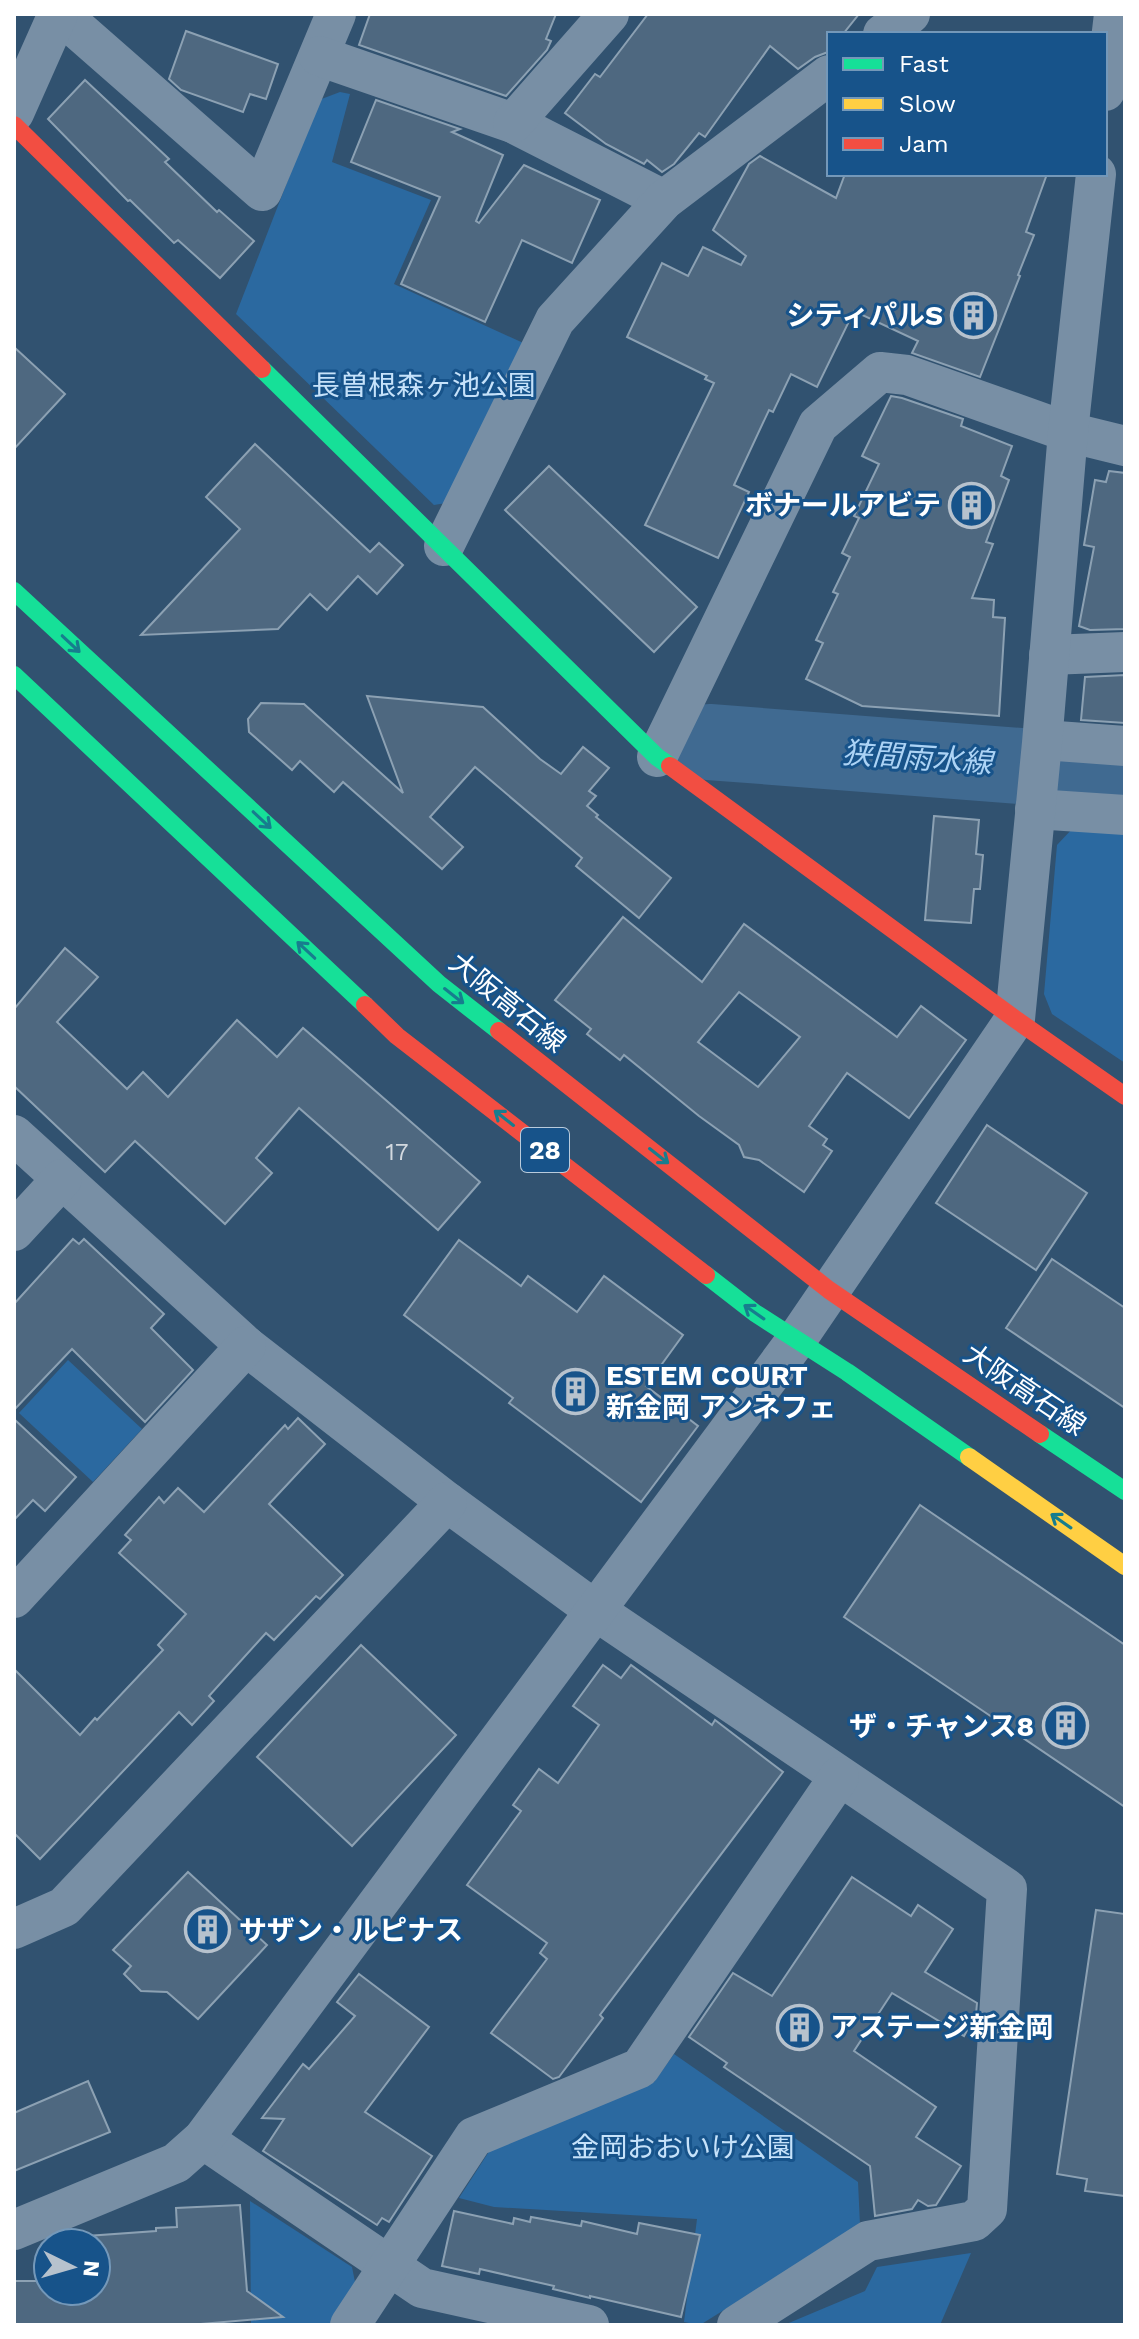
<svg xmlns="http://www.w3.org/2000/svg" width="1139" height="2339" viewBox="0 0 1139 2339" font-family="'Work Sans','Noto Sans JP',sans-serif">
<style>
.green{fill:#2b69a0}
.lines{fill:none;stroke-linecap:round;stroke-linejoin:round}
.river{stroke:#406a91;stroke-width:76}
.building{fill:#4e6880;stroke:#8ca1b3;stroke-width:2;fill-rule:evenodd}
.street{stroke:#788fa5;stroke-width:40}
.fast{stroke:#16e098;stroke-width:18}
.slow{stroke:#ffcf43;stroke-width:18}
.jam{stroke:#f24e42;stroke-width:18}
.oneway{stroke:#177d8e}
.labels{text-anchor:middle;stroke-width:6;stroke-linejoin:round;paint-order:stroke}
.number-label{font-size:24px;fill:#d3d9df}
.shield{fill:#17538a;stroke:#b9cbdc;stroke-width:2}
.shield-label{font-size:26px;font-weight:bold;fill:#fff}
.poi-label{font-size:28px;font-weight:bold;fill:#fff;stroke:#17538a;text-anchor:end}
.park-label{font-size:28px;fill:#c6e2fa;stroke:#17538a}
.street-label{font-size:28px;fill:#fff;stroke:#17538a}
.water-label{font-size:30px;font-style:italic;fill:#acd3f5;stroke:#17538a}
</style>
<rect width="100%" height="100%" fill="#315270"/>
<!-- green -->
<g class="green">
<path d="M340,92L350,94L332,162L431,200L394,284L530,346L458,501L434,505L236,314L319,100Z"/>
<path d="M1073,828L1125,832V1063L1052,1014L1044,994L1057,845Z"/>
<path d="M68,1360L142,1429L93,1482L19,1413Z"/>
<path d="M674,2054L858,2182L860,2225L700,2325L684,2322L697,2219L494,2207L459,2198L490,2150L654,2082Z"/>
<path d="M250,2201L352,2267L356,2287L331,2325L251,2324Z"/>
<path d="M971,2253L940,2325H784L865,2291L877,2267Z"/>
</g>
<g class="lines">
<!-- river -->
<path class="river" d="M709,742L1125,774"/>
</g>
<!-- building -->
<g class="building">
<path d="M370,14H556L546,39L551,41L547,50L506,96L359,45Z"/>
<path d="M648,14H859L843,34H829L828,52L815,57L798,69L770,46L705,137L699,133L674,164L662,172L647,160L644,164L606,144L565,113L595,74L600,77Z"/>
<path d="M186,31L278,64L266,99L250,94L243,112L181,90L169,79Z"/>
<path d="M85,80L169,159L165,162L217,212L219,210L254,241L220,278L178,240L174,243L130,200L128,201L48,119Z"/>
<path d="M376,100L460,129L452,132L503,155L476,221L479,223L524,165L600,200L572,263L522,240L485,322L401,284L440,197L351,162Z"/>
<path d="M760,156L836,198L845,174H1047L1026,232L1034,235L1018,275L1020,276L980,377L912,353L918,341L854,311L817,387L791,374L773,412L769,410L734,485L749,492L718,558L645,525L714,383L705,379L707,376L627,337L662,263L688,276L703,247L741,265L746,256L713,230L749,164Z"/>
<path d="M14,347L65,394L14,449Z"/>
<path d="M891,396L902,398L963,419L961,426L1012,446L1001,476L1009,480L986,542L993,544L972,598L994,600L993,617L1005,618L999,716L862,706L806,679L823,643L816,640L838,594L833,592L850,557L842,553L859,518L854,516L879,464L862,456Z"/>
<path d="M255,444L370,552L379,543L403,565L377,594L358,576L327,610L310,594L278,629L141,635L240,529L206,497Z"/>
<path d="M549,466L697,607L654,652L505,510Z"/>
<path d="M1109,471L1125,473V629L1090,630L1079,626L1094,547L1084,545L1095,480L1106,482Z"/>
<path d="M1125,675V723L1081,720L1085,677Z"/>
<path d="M367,696L483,707L540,759L561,774L583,747L609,768L589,791L596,796L587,806L598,815L596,817L671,878L639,918L576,866L582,858L475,767L430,817L463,847L442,869L343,782L334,792L300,761L292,770L249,732L248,719L261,703L304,704L403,793Z"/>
<path d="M934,816L979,820L976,854L983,855L980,889H974L971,923L925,920Z"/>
<path d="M623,917L702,982L744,924L897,1037L921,1006L966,1040L909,1118L847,1073L809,1126L827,1139L823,1145L832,1151L804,1192L759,1160L744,1157L739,1145L699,1116L624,1055L620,1060L587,1034L591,1029L555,1000ZM739,992L800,1037L758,1087L698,1042Z"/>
<path d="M65,948L98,977L57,1022L127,1089L143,1072L168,1097L237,1020L277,1057L303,1028L480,1182L438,1230L299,1108L256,1158L272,1173L225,1224L135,1141L105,1172L14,1086V1009Z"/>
<path d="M987,1125L1087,1193L1036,1270L936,1203Z"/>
<path d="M73,1239L79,1244L84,1239L164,1314L151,1328L193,1370L145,1422L72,1349L14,1410V1304Z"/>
<path d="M459,1240L521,1286L528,1276L577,1312L604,1276L683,1335L646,1386L698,1426L641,1502L509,1403L513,1398L404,1315Z"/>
<path d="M1052,1259L1125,1308V1408L1006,1328Z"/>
<path d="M298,1418L325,1444L269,1504L343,1575L320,1599L316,1596L274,1640L266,1633L209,1696L214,1701L192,1725L179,1712L40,1859L14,1833V1669L80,1735L95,1718L97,1720L163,1650L158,1645L186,1614L119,1553L131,1540L125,1535L159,1497L164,1503L178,1488L204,1512L285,1425L288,1429Z"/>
<path d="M14,1419L76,1477L45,1511L33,1500L14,1520Z"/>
<path d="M920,1505L1125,1645V1807L844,1617Z"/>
<path d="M361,1645L456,1735L352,1846L257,1757Z"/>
<path d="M603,1665L621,1678L631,1665L712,1725L715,1720L783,1772L600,2015L603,2018L559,2077L553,2079L491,2033L547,1959L540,1953L547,1943L467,1885L521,1811L513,1805L539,1769L558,1783L599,1725L573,1706Z"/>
<path d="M188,1872L267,1945L198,2019L167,1992L141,1991L124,1974L131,1966L113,1950Z"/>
<path d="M852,1877L911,1916L918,1905L953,1929L925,1972L977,2003L976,2014L964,2036L892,1993L854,2051L936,2107L916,2137L961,2166L936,2205L928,2206L918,2200L912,2209L875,2216L870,2166L724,2067L727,2063L689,2037L733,1973L772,1996Z"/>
<path d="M1096,1910L1125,1914V2196L1085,2191L1087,2179L1057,2174Z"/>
<path d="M359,1974L429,2027L365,2112L432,2156L389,2222L382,2218L377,2225L263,2151L284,2119L262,2118L303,2064L309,2069L355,2016L337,2002Z"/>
<path d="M88,2081L110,2132L14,2171V2113Z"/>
<path d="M240,2205L247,2291L283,2317L189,2325H14V2281H41L39,2255L48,2254V2291H96V2243H73V2237L156,2231V2228L177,2227L176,2208Z"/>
<path d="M454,2211L513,2224L514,2218L530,2222L531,2217L581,2226L582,2221L637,2234L639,2223L700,2235L681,2317L590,2296V2298L553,2289L554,2286L480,2269L479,2274L442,2266Z"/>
</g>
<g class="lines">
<!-- street -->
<g class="street">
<path d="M60,14L262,191L336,14"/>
<path d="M883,34L910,14"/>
<path d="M319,56L513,123L664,200"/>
<path d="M1105,91L1114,14"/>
<path d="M14,113L58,14"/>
<path d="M513,123L609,14"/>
<path d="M444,546L555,320L664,200L829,75"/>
<path d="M1049,655L1125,652"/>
<path d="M1043,740L1125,746"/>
<path d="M657,757L818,425L880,372L907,375L1068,432L1125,446"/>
<path d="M1035,809L1125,815"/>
<path d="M14,1135L246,1346L447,1502L596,1611L1007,1889L987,2209L974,2221L868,2241L737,2325"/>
<path d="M14,1231L62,1179"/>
<path d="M14,1598L246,1346"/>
<path d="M14,1929L64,1907L447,1502"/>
<path d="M203,2139L422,2288L589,2325"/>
<path d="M14,2230L176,2163L203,2139L797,1339L1015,1019L1042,743L1068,432L1096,174"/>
<path d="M350,2325L474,2137L640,2068L839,1777"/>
</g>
<!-- fast -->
<g class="fast">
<path d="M262,369L657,757L670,766"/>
<path d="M14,591L439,984L499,1031"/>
<path d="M14,675L365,1005"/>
<path d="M706,1275L755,1313L847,1372L969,1457"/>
<path d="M1040,1434L1125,1491"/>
</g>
<!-- slow -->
<path class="slow" d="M969,1457L1125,1566"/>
<!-- jam -->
<g class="jam">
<path d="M14,125L262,369"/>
<path d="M670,766L1015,1019L1125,1096"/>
<path d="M365,1005L397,1036L706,1275"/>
<path d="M499,1031L829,1290L1040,1434"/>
</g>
</g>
<!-- one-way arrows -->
<defs><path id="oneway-shaft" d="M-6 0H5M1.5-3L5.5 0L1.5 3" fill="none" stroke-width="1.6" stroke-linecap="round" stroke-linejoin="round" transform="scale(2)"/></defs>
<g class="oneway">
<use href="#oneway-shaft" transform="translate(71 644) rotate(43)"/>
<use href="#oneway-shaft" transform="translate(262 820) rotate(43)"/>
<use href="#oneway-shaft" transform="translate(306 950) rotate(-137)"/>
<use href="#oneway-shaft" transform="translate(454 996) rotate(38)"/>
<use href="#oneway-shaft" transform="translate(504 1118) rotate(-142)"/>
<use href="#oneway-shaft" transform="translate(659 1156) rotate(38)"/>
<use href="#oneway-shaft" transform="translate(754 1312) rotate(-145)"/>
<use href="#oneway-shaft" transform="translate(1061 1521) rotate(-145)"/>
</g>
<!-- icons -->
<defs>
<symbol id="building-ring" viewBox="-11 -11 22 22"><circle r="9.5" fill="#17538a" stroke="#b7c2cd" stroke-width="1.5"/><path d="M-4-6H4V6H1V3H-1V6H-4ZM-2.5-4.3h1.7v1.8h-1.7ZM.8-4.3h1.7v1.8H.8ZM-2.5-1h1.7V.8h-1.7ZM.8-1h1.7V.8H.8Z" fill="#b7c2cd"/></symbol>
</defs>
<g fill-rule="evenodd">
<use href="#building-ring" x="948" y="290" width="51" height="51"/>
<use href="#building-ring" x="946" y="480" width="51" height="51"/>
<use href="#building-ring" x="550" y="1366" width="51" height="51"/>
<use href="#building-ring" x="1040" y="1700" width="51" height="51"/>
<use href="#building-ring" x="182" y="1904" width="51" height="51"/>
<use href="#building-ring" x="774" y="2002" width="51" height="51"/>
</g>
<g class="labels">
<!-- number labels -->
<g class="number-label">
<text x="397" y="1160">17</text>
</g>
<!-- shield labels -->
<rect class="shield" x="521" y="1128" width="48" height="44" rx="6"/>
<g class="shield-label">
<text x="545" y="1159">28</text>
</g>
<!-- poi labels -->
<g class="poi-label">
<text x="943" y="325">シティパルS</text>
<text x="941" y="515">ボナールアビテ</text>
<text x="606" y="1385" text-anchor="start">ESTEM COURT<tspan x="606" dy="32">新金岡 アンネフェ</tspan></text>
<text x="1034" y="1736">ザ・チャンス8</text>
<text x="239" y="1940" text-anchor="start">サザン・ルピナス</text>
<text x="830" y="2037" text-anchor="start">アステージ新金岡</text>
</g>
<!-- park labels -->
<g class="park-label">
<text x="424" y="395">長曽根森ヶ池公園</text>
<text x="683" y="2157">金岡おおいけ公園</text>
</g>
<!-- street labels -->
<g class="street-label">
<text transform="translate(508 1002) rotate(39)" y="10">大阪高石線</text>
<text transform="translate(1025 1389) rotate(34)" y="10">大阪高石線</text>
</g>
<!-- water labels -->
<g class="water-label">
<text transform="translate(917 758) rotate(4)" y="10">狭間雨水線</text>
</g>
</g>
<!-- border -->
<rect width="1139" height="2339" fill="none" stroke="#ffffff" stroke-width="32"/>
<!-- legend -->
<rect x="827" y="32" width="280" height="144" fill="#17538a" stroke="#7498b9" stroke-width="2"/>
<rect x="843" y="58" width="40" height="12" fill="#16e098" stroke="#7498b9" stroke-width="2"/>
<text x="899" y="72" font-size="24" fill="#ffffff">Fast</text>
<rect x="843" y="98" width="40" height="12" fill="#ffcf43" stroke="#7498b9" stroke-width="2"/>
<text x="899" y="112" font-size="24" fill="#ffffff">Slow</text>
<rect x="843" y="138" width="40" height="12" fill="#f24e42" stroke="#7498b9" stroke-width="2"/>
<text x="899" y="152" font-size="24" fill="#ffffff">Jam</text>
<!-- north arrow -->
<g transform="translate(72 2267) rotate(95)"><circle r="38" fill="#17538a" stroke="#7498b9" stroke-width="2"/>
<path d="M0-6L14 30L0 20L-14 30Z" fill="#b7c2cd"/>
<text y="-12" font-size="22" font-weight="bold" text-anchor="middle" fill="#ffffff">N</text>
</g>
</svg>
